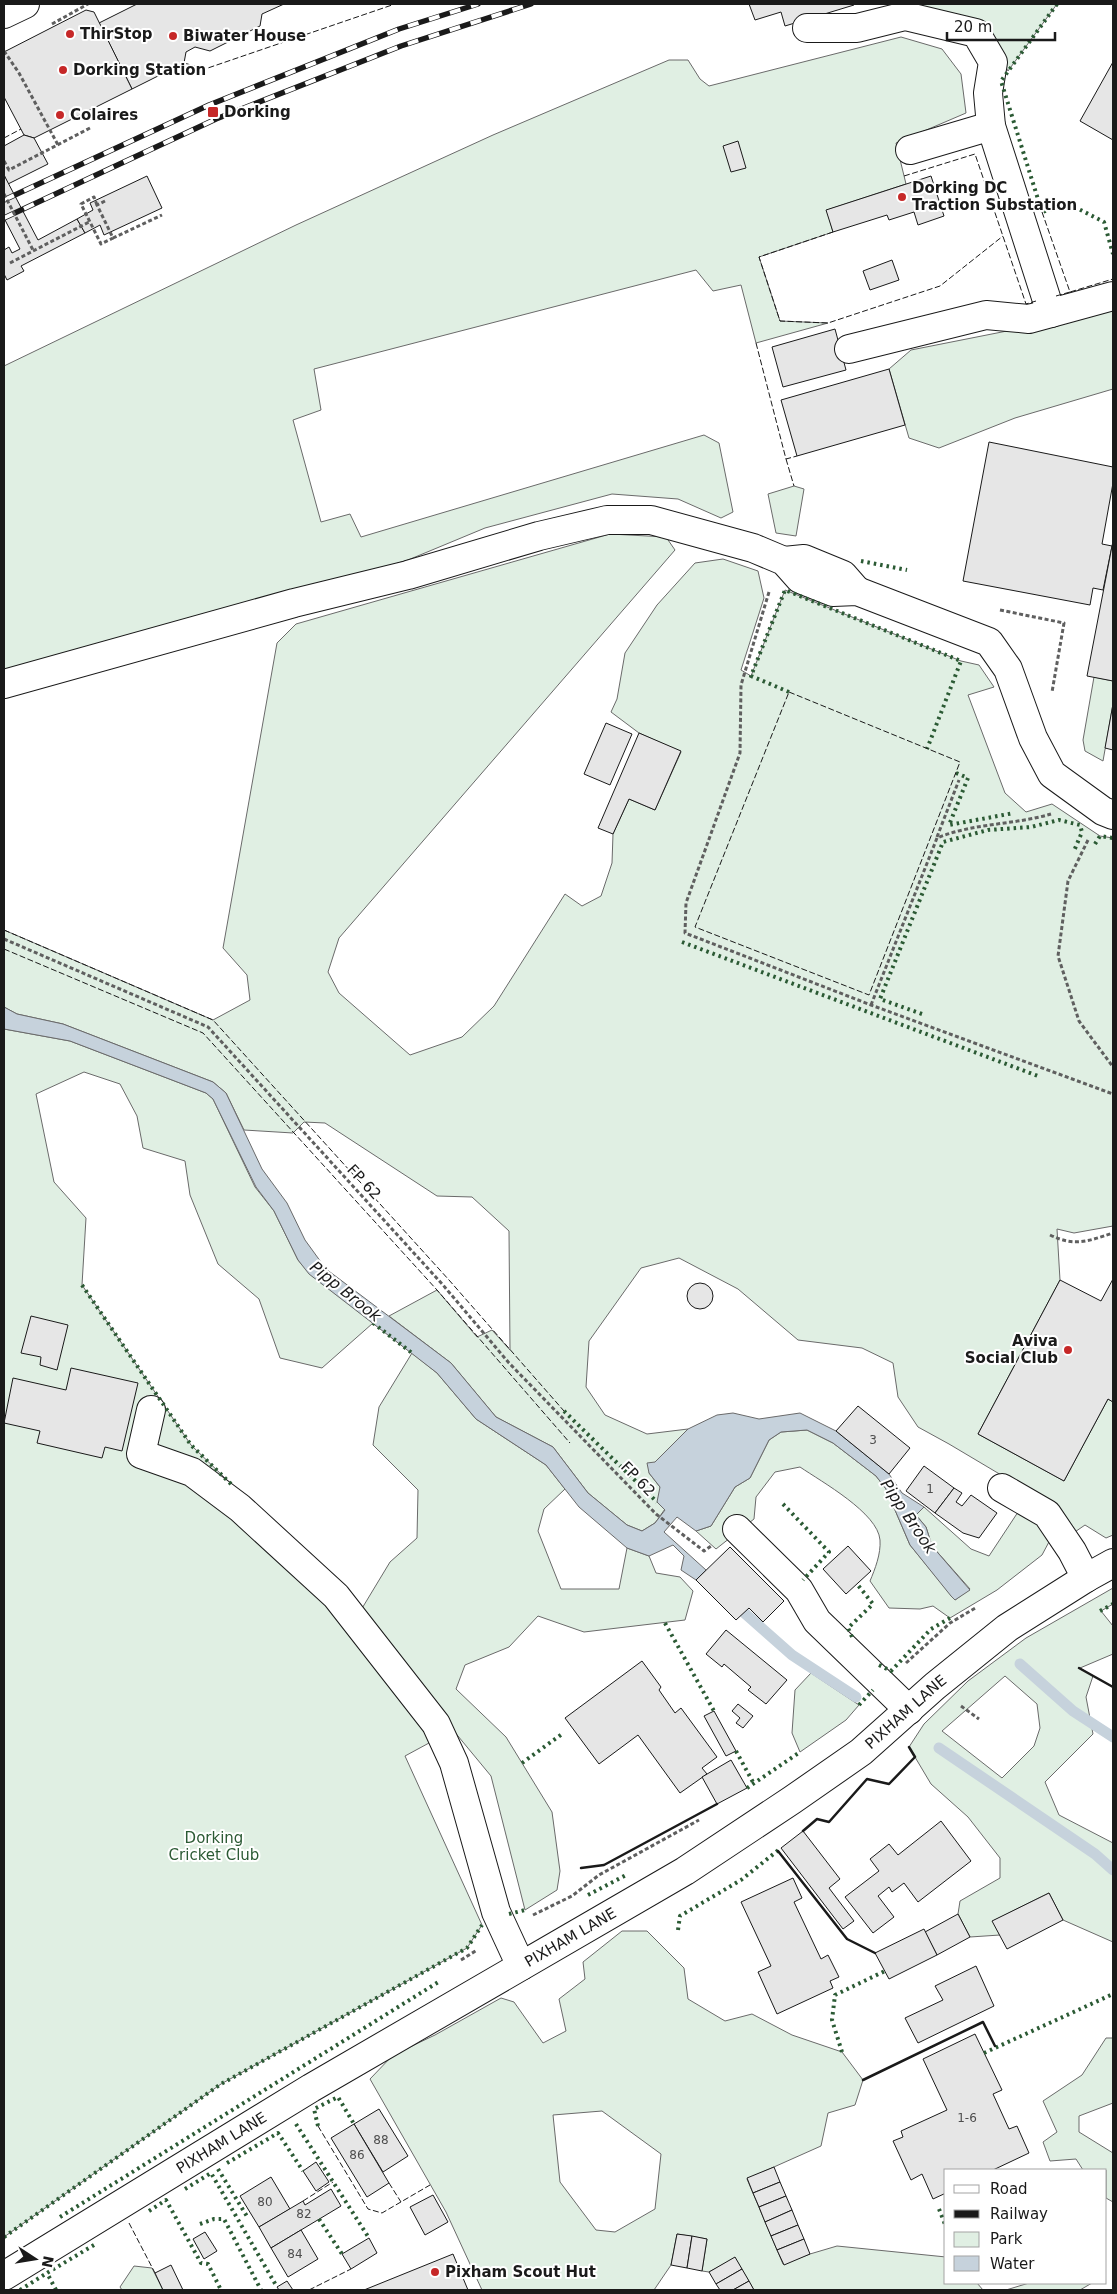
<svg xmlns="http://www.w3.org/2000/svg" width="1117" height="2294" viewBox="0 0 1117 2294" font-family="'DejaVu Sans',sans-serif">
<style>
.green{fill:#e0efe3;stroke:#6a6a6a;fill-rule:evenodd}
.water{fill:#c6d2dc;stroke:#6a6a6a}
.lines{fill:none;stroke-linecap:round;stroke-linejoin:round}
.stream{stroke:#c6d2dc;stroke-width:11}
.building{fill:#e6e6e6;stroke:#1a1a1a}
.minor-casing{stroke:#1a1a1a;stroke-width:30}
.major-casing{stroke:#1a1a1a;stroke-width:30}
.path{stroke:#5f5f5f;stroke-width:3;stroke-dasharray:4 2.5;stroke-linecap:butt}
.minor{stroke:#fff;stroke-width:28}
.major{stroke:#fff;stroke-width:28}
.rail-casing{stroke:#1a1a1a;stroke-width:5.5}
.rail{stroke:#fff;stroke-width:4;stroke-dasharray:11;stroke-linecap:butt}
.path-bridge{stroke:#5f5f5f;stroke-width:3;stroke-dasharray:4 2.5;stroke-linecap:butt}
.hedge{stroke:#2b5a34;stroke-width:4;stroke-dasharray:2.5 4;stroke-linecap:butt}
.fence{stroke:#1a1a1a;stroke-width:1;stroke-dasharray:6 2.5;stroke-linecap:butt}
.wall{stroke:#1a1a1a;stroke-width:2.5}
.poi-dot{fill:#c62828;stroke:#fff;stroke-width:2}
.labels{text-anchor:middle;stroke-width:4;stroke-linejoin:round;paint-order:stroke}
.number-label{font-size:12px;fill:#4d4d4d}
.poi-label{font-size:15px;font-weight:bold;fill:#1a1a1a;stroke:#fff;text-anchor:start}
.street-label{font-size:15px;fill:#1a1a1a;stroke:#fff}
.park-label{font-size:15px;fill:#2b5a34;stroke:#fff}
.water-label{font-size:16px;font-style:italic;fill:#1a1a1a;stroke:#fff}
</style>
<rect width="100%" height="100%" fill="#fff"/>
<!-- green -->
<g class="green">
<path d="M890,4H1057L1008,71L982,24L892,10Z"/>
<path d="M901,37L942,49L961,74L966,113L896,143L906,184L827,210L833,232L759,257L780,321L828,323L756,343L741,285L713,291L696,270L314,369L321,410L293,420L321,522L350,514L361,537L704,435L719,443L733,512L721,518L678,499L612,494L485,528L408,560L339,581L4,671V366L296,225L493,135L669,60H688L700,79L709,86Z"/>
<path d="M1113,310V389L1015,418L939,448L909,438L889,369L911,350Z"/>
<path d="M794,486L804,489L796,536L776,533L768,494Z"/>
<path d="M610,534L666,537L675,550L339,938L328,972L339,993L410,1055L462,1037L494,1006L565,894L582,906L601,896L612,863L613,834L629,799L655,810L681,752L639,733L611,712L617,699L625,653L657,605L695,563L723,559L758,571L764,598L741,670L751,676L785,590L961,661L979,665L994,687L968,695L1005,793L1026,812L1052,804L1100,836L1113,838V1226L1074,1233L1057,1229L1060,1280L978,1434L1064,1481L1108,1399L1113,1402V1535L1106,1538L1085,1525L1069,1536L1055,1507L949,1444L918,1427L898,1397L893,1363L862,1348L798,1340L738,1289L679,1258L641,1268L589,1341L586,1387L605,1415L647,1434L688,1429L655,1462L649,1473L660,1487L665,1509L655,1523L642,1531L627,1525L588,1493L553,1447L496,1417L451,1363L389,1316L437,1290L477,1337L492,1330L510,1350L509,1231L472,1197L437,1196L325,1123L304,1122L293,1133L244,1130L226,1093L213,1082L63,1024L17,1014L4,1007V930L213,1020L250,1000L247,975L223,948L277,643L296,624Z"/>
<path d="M1094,677L1113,681V704L1103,761L1085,751L1083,740Z"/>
<path d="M4,1029L70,1041L206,1093L213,1099L255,1187L274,1211L298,1260L310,1274L373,1323L322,1368L280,1358L259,1299L218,1264L190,1195L185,1161L143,1148L137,1116L120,1084L84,1072L36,1094L54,1182L86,1218L82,1285L191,1445L361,1610L390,1562L417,1538L418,1490L373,1445L379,1407L412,1353L437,1373L476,1419L546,1465L565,1489L544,1509L538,1531L561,1589H619L627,1548L649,1556L656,1573L680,1577L693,1591L685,1620L584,1632L538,1616L509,1647L465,1665L456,1689L506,1737L552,1812L560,1871L557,1890L525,1910L491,1776L453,1730L405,1756L482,1925L467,1948L221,2084L4,2237Z"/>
<path d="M807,1430L833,1443L876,1476L886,1489L910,1545L955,1600L970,1589L932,1546L926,1527L916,1515L924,1507L971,1549L989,1556L1020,1509L1040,1518L1050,1540L1042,1555L997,1590L950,1618L933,1606L920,1609L889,1608L870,1581C875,1569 881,1554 880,1540C878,1513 822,1482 800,1467L775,1472L756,1497L754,1519L716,1549L696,1531L711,1526L735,1487L750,1478L769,1440L781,1432Z"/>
<path d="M1113,1588V1604L1101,1611L1113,1626V1654L1080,1668L1093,1676L1086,1697L1093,1734L1045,1782L1059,1815L1113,1843V1942L1063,1920L1049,1893L993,1921L1000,1935L970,1937L958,1914L960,1901L1000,1878V1858L968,1817L931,1784L909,1747L924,1724L968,1681L1026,1638ZM1005,1676L1037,1704L1040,1728L1034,1746L1002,1778L942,1731Z"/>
<path d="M811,1673L859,1705L846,1720L800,1752L792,1733L795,1690Z"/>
<path d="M622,1931H647L684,1968L688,1999L725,2021L752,2014L792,2035L842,2052L863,2080L855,2105L828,2113L821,2146L747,2179L783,2264L810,2254L837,2246L946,2257V2283H977L983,2290H754L735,2258L709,2272L702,2271L707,2239L677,2234L671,2265L654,2290H482L446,2212L370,2079L393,2055L435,2035L501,1998L514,2002L543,2043L566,2031L559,1999L585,1979L583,1962ZM602,2111L661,2154L655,2209L615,2232L596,2230L560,2182L553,2115Z"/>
<path d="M1106,2038H1113V2103L1079,2116V2132L1113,2153V2202L1106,2198V2170H1083L1076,2159L1050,2161L1043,2142L1057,2132L1043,2101L1082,2075Z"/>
<path d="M134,2266L152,2268L163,2290H122L120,2287Z"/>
<path d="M1029,2283H1092L1080,2290H1006Z"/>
</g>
<!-- water -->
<path class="water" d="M4,1007L17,1014L63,1024L213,1082L226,1093L262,1169L287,1203L305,1240L326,1269L451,1363L496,1417L553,1447L588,1493L627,1525L642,1531L655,1523L665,1510L657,1502L660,1487L649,1473L647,1463L655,1462L688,1429L717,1415L733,1413L759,1419L800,1413L836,1431L889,1474L902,1493L924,1507L916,1515L926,1527L932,1546L970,1590L955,1600L951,1596L910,1545L886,1489L876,1476L833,1443L807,1430L781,1432L769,1440L750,1478L735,1487L711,1526L696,1531L677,1517L664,1532L706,1570L696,1580L681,1570L684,1556L673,1545L649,1556L627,1548L579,1507L546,1465L476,1419L437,1373L309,1274L298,1260L274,1211L256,1187L213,1099L206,1093L70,1041L4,1029Z"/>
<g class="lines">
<!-- stream -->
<g class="stream">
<path d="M732,1602L792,1655L856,1697"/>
<path d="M1020,1664L1073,1711L1113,1737"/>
<path d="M939,1748L1095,1854L1113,1870"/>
</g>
</g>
<!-- building -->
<g class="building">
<path d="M137,4H284L262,14L260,26L210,51L195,47L186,52L184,63L132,89L99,23Z"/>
<path d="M749,4H853L854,5L785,26L781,12L755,20Z"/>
<path d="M86,10L94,12L132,89L34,138L24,135L4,97V52Z"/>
<path d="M1113,62V140L1080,121Z"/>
<path d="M24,135L34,138L48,164L8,184L4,175V146Z"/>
<path d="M738,141L746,168L731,172L723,146Z"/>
<path d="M4,175L38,240L77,219L85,233L21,266L24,271L7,280L4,274V250L9,247L12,253L20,249L4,218Z"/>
<path d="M147,176L162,208L104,235L100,225L85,233L77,219L93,210L90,203Z"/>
<path d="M931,176L944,216L918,225L914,212L889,220L887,215L833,232L826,210Z"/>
<path d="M892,260L899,280L870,290L863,271Z"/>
<path d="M835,329L846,370L783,387L772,347Z"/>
<path d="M889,369L905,425L797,456L781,400Z"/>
<path d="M989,442L1113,467V483L1102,544L1112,546L1103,590L1093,588L1090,605L963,581Z"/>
<path d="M1113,541V681L1087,676Z"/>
<path d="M1113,704V750L1105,748Z"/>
<path d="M606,723L632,734L610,785L584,774Z"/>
<path d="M639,733L681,751L655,810L629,799L613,834L598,828Z"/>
<path d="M1113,1279V1402L1108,1399L1064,1481L978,1434L1060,1280L1101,1301Z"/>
<circle cx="700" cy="1296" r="13"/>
<path d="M31,1316L68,1325L57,1370L40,1365L41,1357L21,1353Z"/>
<path d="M71,1368L138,1383L122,1451L105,1447L102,1458L37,1443L40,1431L4,1423L13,1378L66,1390Z"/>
<path d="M858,1406L910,1448L889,1474L836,1431Z"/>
<path d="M924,1466L954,1488L935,1513L906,1491Z"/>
<path d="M954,1488L962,1493L956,1502L962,1506L971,1495L997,1513L979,1538L963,1533L935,1513Z"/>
<path d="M848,1546L871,1571L846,1594L823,1569Z"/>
<path d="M730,1547L784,1601L763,1622L749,1608L736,1620L696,1580Z"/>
<path d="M726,1630L787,1680L766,1704L748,1690L751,1687L724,1664L722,1667L706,1654Z"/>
<path d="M642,1661L661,1687L659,1690L675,1713L681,1708L717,1757L702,1768L707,1774L680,1793L638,1735L599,1764L565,1718Z"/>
<path d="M738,1704L753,1716L743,1728L736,1723L740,1718L732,1711Z"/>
<path d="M714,1711L736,1751L726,1756L704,1716Z"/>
<path d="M731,1760L747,1788L717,1804L702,1777Z"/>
<path d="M941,1821L971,1861L918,1902L904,1883L892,1892L889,1887L878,1896L894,1917L873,1933L845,1897L879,1871L870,1859L889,1844L898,1855Z"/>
<path d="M803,1831L840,1879L829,1888L854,1921L843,1929L781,1848Z"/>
<path d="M793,1878L802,1898L794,1902L821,1959L828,1955L839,1977L830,1981L833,1988L777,2014L758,1972L771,1966L741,1902Z"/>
<path d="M1049,1893L1063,1920L1007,1949L992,1921Z"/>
<path d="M958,1914L970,1937L937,1955L925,1932Z"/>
<path d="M924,1929L937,1955L889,1979L875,1953Z"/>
<path d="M976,1966L994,2006L918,2043L905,2018L943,2000L935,1986Z"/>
<path d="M975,2034L1002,2090L993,2094L1009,2129L1017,2126L1029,2153L993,2170H946V2193L933,2199L922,2174L911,2180L893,2141L903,2137L901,2131L947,2110L923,2059Z"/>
<path d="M379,2109L408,2156L383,2172L354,2124Z"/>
<path d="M354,2124L389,2183L367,2197L331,2138Z"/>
<path d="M316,2162L329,2182L316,2191L303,2171Z"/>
<path d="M774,2167L780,2182L753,2193L747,2178Z"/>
<path d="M271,2177L290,2209L259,2227L240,2196Z"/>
<path d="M780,2182L786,2196L759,2207L753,2193Z"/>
<path d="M331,2189L341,2206L271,2248L259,2227L303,2201L305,2205Z"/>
<path d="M433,2195L448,2222L425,2235L410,2207Z"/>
<path d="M786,2196L792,2210L765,2222L759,2207Z"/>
<path d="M792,2210L798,2225L771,2236L765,2222Z"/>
<path d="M798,2225L804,2239L777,2250L771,2236Z"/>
<path d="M301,2230L318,2259L288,2277L271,2248Z"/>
<path d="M205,2232L217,2251L204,2259L193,2239Z"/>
<path d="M677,2234L692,2236L687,2268L671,2265Z"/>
<path d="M692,2236L707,2239L702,2271L687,2268Z"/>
<path d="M369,2238L377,2253L351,2269L342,2254Z"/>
<path d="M804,2239L810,2254L784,2265L777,2250Z"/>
<path d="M453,2254L468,2290H364Z"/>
<path d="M735,2257L742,2269L716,2284L709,2272Z"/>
<path d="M171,2265L183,2290H163L155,2273Z"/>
<path d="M742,2269L749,2281L733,2290H720L716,2284Z"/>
<path d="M287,2281L293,2290H279L277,2287Z"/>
<path d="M749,2281L754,2290H733Z"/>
</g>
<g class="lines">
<defs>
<g id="minor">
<path d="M4,14L25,4"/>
<path d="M807,28H857L905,16L976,33L993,62L988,93L991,126L1051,313L1113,296"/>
<path d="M910,150L991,126"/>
<path d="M849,349L986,315L1029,319L1051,313"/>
<path d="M784,561L804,559L843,575L857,591"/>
<path d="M4,684L294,603L408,575L539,536L607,520H651L753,548L784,561L800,579L833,592L857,591L989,642L1008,669L1033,738L1052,774L1103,811L1113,815"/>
<path d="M151,1410L141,1454L192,1472L240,1508L336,1596L436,1724L454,1763L496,1912L521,1966"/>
<path d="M1002,1488L1047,1514L1072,1551L1086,1578"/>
<path d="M737,1529L799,1590L817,1621L909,1710"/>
</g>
<g id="major">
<path id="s1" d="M4,2276L311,2088L685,1871L792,1800L861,1752L935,1686L1007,1628L1086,1578L1113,1563"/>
</g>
</defs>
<!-- minor casing -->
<use href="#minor" class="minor-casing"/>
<!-- major casing -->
<use href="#major" class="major-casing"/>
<!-- path -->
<g class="path">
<path d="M52,24L88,4"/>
<path d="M4,51L19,73L58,145"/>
<path d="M4,161L9,170L90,128"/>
<path d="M105,201L97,205L113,238L162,215"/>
<path d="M97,205L94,197L81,204L101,244L113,238"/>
<path d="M10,263L89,222"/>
<path d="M769,592L741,685L740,753L686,903L685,933L871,1005L1113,1094"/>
<path d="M1000,610L1064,623L1052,692"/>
<path d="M937,837L959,780"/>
<path d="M1088,840L1068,881L1058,956L1079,1021L1113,1067"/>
<path d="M4,939L208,1027L443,1285L509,1363L656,1514L704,1551L711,1546"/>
<path d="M871,1005L937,838C973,823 1014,825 1051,814"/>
<path d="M1050,1235C1075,1247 1088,1241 1113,1233"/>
<path d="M906,1663L950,1623L977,1607"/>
<path d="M961,1706L979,1719"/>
<path d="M533,1915L572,1896L599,1875L699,1820"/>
<path d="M461,1960L477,1950"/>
</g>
<!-- minor -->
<use href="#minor" class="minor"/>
<!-- major -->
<use href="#major" class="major"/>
<defs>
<g id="rail">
<path d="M4,200L209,105L399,29L478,4"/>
<path d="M4,218L216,119L401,46L531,4"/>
</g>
</defs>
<!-- rail casing -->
<use href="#rail" class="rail-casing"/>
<!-- rail -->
<use href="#rail" class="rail"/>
<!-- path-bridge -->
<path class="path-bridge" d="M4,194L33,250"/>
<!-- hedge -->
<g class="hedge">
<path d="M1057,4L1001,81L1042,212L1069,204L1104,222L1113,254"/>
<path d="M861,561L907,570"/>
<path d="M789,692L751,676L785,590L961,661L927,749"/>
<path d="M956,773L968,778L949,825L1014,813"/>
<path d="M1095,844L1100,836L1113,838"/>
<path d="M682,942L1038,1076"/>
<path d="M922,1014L880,999L943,842L988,830L1031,827L1059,820L1080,825L1082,832L1074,851"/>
<path d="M82,1285L191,1445L232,1485"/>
<path d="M373,1323L412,1353"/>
<path d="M564,1411L657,1502"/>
<path d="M783,1504L829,1552L803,1580"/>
<path d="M1100,1611L1113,1604"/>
<path d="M665,1623L714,1711"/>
<path d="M852,1637L848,1628L873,1604L857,1584"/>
<path d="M879,1665L891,1671L931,1629L950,1618"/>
<path d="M859,1705L873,1690"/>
<path d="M736,1751L754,1784"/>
<path d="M522,1763L562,1734"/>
<path d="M747,1788L800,1752"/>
<path d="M588,1895L628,1874"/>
<path d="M509,1914L525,1910"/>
<path d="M678,1930L680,1916L741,1880L781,1848"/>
<path d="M842,2052L832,2020L835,1995L885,1971"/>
<path d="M984,2053L1113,1994"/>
<path d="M296,2124L369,2238"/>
<path d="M318,2126L314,2109L338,2097L354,2124"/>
<path d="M227,2163L278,2133L303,2171"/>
<path d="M218,2169L248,2218"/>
<path d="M185,2189L211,2173L277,2287"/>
<path d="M939,2209L946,2227"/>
<path d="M149,2211L166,2200L201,2263L208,2264L221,2290"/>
<path d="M60,2217L440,1981"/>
<path d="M319,2219L342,2254"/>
<path d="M200,2224L214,2219H224L261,2290"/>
<path d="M4,2237L221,2084L467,1948L482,1925"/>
<path d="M20,2290L47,2273"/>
<path d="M56,2290L47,2273L94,2245"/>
</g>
<!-- fence -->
<g class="fence">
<path d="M184,63L205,69L395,4"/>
<path d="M4,138L21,129"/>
<path d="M904,176L975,154L1026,304L1036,301"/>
<path d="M1042,212L1070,292L1113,279"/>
<path d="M833,232L759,257L780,321L828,323L940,286L1003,236"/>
<path d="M1056,296L1070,292"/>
<path d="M756,343L786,459L797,456"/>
<path d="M786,459L794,486"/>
<path d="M789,692L960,762L869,995L695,927Z"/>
<path d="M4,930L213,1020L449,1280L564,1411"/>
<path d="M4,949L203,1033L437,1290L570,1443"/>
<path d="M318,2126L368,2209L382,2213L430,2185"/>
<path d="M389,2183L401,2202"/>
<path d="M303,2201L333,2182"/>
<path d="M129,2223L155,2273"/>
<path d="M309,2290L351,2269"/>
</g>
<!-- wall -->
<g class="wall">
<path d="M1079,1668L1113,1687"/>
<path d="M803,1831L817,1819L829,1822L867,1779L889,1784L915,1757L909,1747"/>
<path d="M778,1851L847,1939L875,1953"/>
<path d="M581,1868L604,1865L717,1804"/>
<path d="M863,2080L983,2022L995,2046"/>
</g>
</g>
<!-- markers -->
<g class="poi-dot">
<circle cx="70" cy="34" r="5"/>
<circle cx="173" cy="36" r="5"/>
<circle cx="63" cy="70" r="5"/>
<rect x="207" y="106" width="12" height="12" rx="2.5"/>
<circle cx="60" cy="115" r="5"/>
<circle cx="902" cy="197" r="5"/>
<circle cx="1068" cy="1350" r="5"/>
<circle cx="435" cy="2272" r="5"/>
</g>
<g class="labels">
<!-- number labels -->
<g class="number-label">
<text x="873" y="1444">3</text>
<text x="930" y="1493">1</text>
<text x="967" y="2122">1-6</text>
<text x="381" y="2144">88</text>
<text x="357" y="2159">86</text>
<text x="265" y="2206">80</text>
<text x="304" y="2218">82</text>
<text x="295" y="2258">84</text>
</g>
<!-- poi labels -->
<g class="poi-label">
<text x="80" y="39">ThirStop</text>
<text x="183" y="41">Biwater House</text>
<text x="73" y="75">Dorking Station</text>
<text x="224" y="117">Dorking</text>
<text x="70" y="120">Colaires</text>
<text x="912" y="193">Dorking DC<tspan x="912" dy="17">Traction Substation</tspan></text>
<text x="1058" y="1346" text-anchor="end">Aviva<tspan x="1058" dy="17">Social Club</tspan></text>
<text x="445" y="2277">Pixham Scout Hut</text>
</g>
<!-- street labels -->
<g class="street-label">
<text transform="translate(364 1182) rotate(47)" y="5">FP 62</text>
<text transform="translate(638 1479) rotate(46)" y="5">FP 62</text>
<text dy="5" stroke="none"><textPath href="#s1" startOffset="1065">PIXHAM LANE</textPath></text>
<text dy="5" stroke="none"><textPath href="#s1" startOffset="660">PIXHAM LANE</textPath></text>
<text dy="5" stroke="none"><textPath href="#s1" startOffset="255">PIXHAM LANE</textPath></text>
</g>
<!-- park labels -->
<g class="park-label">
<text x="214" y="1843">Dorking<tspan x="214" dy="17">Cricket Club</tspan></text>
</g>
<!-- water labels -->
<g class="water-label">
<text transform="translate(346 1291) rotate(39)" y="6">Pipp Brook</text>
<text transform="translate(909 1516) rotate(56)" y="6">Pipp Brook</text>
</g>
</g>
<!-- border -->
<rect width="1117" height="2294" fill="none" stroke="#1a1a1a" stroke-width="10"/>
<!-- legend -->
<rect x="944" y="2169" width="162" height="115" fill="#ffffff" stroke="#a3a3a3"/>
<rect x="954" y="2185" width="25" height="8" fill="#ffffff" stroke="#a3a3a3"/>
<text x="990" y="2194" font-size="15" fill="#1a1a1a">Road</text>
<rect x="954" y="2210" width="25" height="8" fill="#1a1a1a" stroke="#a3a3a3"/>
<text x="990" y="2219" font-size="15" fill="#1a1a1a">Railway</text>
<rect x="954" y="2232" width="25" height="15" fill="#e0efe3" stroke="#a3a3a3"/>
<text x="990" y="2244" font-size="15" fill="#1a1a1a">Park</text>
<rect x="954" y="2256" width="25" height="15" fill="#c6d2dc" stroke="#a3a3a3"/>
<text x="990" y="2269" font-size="15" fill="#1a1a1a">Water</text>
<!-- north arrow -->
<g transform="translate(35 2259) rotate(102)" stroke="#ffffff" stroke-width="4" paint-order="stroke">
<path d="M0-4L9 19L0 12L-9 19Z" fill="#1a1a1a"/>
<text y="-8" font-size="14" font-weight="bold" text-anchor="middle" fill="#1a1a1a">N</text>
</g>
<!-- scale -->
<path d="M947 32v8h108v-8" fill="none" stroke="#1a1a1a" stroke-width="2.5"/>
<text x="954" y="32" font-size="15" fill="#1a1a1a" stroke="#ffffff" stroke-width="4" paint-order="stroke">20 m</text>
</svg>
